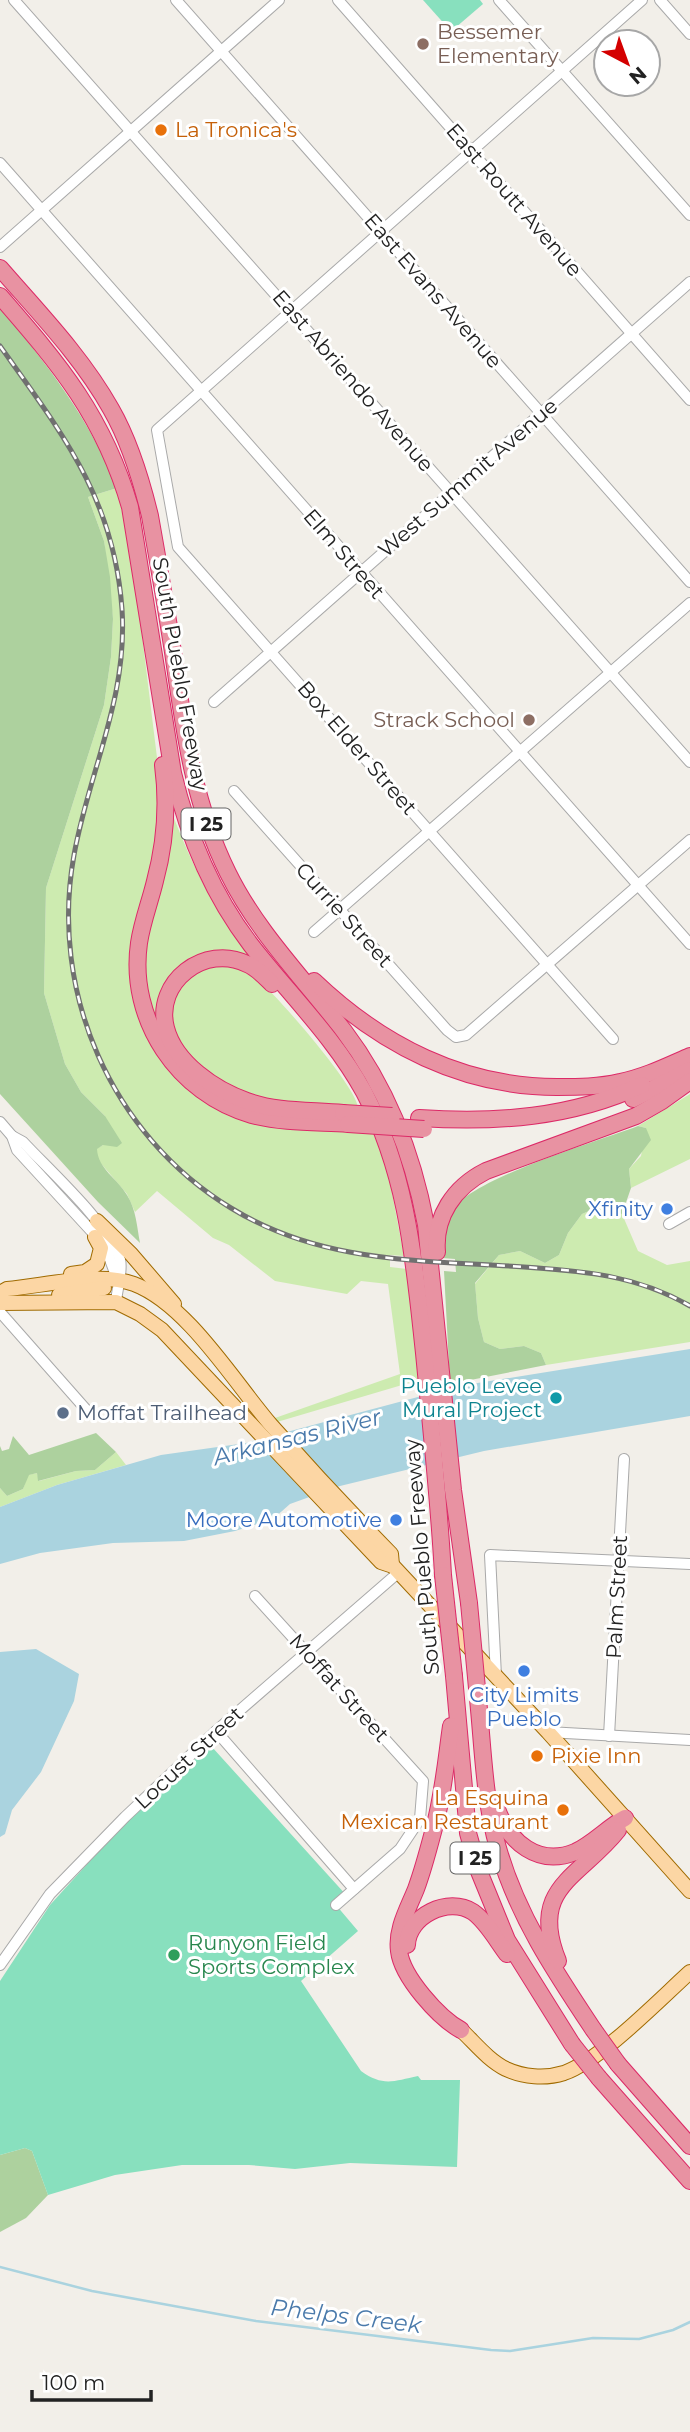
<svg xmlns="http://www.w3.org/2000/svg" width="690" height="2432" viewBox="0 0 690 2432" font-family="Montserrat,sans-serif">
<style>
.grass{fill:#cdebb0}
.forest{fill:#add19e}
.pitch{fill:#88e0be}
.water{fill:#aad3df}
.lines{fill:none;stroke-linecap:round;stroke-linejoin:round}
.stream{stroke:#aad3df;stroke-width:2.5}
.minor-casing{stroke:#a9a9a9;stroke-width:12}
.major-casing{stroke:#a06b00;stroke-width:16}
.highway-casing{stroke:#dc2a67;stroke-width:18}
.minor{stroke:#fff;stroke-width:10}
.major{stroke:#fcd6a4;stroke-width:14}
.highway{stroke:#e892a2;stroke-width:16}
.rail-casing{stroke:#707070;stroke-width:5}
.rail{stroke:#fff;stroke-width:2.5;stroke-dasharray:8;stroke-linecap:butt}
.highway-bridge-casing{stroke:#dc2a67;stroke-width:18;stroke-linecap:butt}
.highway-bridge{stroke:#e892a2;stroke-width:16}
.education-dot{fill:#8d6e63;stroke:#fff;stroke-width:2.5}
.food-dot{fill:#e8710a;stroke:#fff;stroke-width:2.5}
.shop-dot{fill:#3f7fe0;stroke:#fff;stroke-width:2.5}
.culture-dot{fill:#0f9aa8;stroke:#fff;stroke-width:2.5}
.service-dot{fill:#5c6f8a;stroke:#fff;stroke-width:2.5}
.leisure-dot{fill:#2e9e5b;stroke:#fff;stroke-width:2.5}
.labels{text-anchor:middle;stroke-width:6;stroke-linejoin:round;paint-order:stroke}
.shield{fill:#fff;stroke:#646464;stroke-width:2}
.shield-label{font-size:19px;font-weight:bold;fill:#222}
.education-label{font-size:21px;fill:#785e54;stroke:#fff;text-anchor:start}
.food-label{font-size:21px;fill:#c56008;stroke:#fff;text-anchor:start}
.street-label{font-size:21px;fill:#222;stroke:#fff}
.shop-label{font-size:21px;fill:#366cbe;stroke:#fff;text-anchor:end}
.culture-label{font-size:21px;fill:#0d838f;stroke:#fff;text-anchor:end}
.service-label{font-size:21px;fill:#4e5e75;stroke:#fff;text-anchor:start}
.leisure-label{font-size:21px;fill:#27864d;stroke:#fff;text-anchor:start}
.water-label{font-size:23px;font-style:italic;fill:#4a7aab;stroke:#fff}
</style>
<rect width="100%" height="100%" fill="#f2efe9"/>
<!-- grass -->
<g class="grass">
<path d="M117,488L134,570L160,782L157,834L131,966L178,1077L372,1131L387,1166L404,1256L390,1255V1267L407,1269L419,1380L277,1422L275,1418L400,1374L388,1284L361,1281L347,1294L275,1281L229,1245L213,1238L157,1191L135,1212L127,1194L98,1160L96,1149L103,1145L105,1116L81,1092L65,1064L44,993L46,888L104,705L111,657L113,619L104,541L88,497Z"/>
<path d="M172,813C192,865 215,913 251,956L249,958L199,956L154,1018L144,987L145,938Z"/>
<path d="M222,963C230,966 240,967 247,971C266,981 361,1091 358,1109L276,1102L247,1096L216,1079L197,1065L179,1044L171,1026V997L192,972Z"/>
<path d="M690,1094V1159L631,1188L629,1169L641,1156L646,1128L638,1126Z"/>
<path d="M596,1208L622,1214L638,1251L667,1265L690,1261V1342L546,1365L541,1353L524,1346L500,1349L484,1342L478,1318L475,1284L499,1255L520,1251L545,1263L559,1255L568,1233L582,1214Z"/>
<path d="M116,1452L126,1465L57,1485L0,1507V1488L7,1496L23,1489L28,1475L37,1473L39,1481L76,1471L95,1470Z"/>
</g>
<!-- forest -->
<g class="forest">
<path d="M0,308C47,364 90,419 117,488L88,497L104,541L110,577L113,619L111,657L104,705L46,888L44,993L65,1064L81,1092L105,1116L122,1143L117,1147L103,1145L97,1149C98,1169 117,1178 127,1195C136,1209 137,1227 140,1243L98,1202L0,1094Z"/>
<path d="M638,1126L646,1128L651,1140L629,1169L631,1188L622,1214L596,1208L582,1214L568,1233L559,1255L545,1263L520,1251L499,1255L475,1283L478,1318L484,1342L500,1349L524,1346L541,1353L546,1365L450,1384L444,1271L456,1272L455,1259L442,1258C442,1244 442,1229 448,1215C466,1179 597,1142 638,1126Z"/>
<path d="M96,1433L116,1452L95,1470L76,1471L38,1481L37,1473L29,1475L23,1489L7,1496L0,1488V1446L2,1451L9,1449L13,1436L29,1455Z"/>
<path d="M25,2148L32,2151L48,2195L26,2218L0,2232V2155Z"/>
</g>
<!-- pitch -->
<g class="pitch">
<path d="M423,0H480L483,4L455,28H448Z"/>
<path d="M212,1747L347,1896L336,1905L358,1931L301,1981L361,2071C383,2087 394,2081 418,2076L421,2080H460L457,2167L350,2163L295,2169L249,2165H182L115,2175L48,2195L32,2151L25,2148L0,2155V1981L50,1905L119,1829L207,1748Z"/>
</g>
<!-- water -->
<g class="water">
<path d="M690,1349V1416L484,1451L340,1486L290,1504L273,1519L235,1531L184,1541L113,1543L40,1553L0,1564V1507L57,1485L161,1455L246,1443L459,1386Z"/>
<path d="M36,1649L79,1674L74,1701L41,1772L12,1810L5,1834L0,1837V1652Z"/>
</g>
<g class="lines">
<!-- stream -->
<path class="stream" d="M0,2267L92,2291L256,2321L491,2350L510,2351L593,2338L639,2339L673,2330L690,2322"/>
<defs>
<g id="minor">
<path d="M14,0L690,762"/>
<path d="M176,0L690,582"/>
<path d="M338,0L690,400"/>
<path d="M499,0L690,215"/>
<path d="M660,0L690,34"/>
<path d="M0,163L690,944"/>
<path d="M0,247L279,0"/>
<path d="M214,702L690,282"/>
<path d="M234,791L447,1030L456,1037L466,1035L690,840"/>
<path d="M314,932L690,603"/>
<path d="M613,1039L178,547L157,430L642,0"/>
<path d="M0,1122L12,1136L17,1150L105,1246L118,1281"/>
<path d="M12,1136L23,1142C49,1170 111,1226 120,1260C123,1270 117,1289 116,1302"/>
<path d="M669,1224L690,1212"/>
<path d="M0,1312L90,1414"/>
<path d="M255,1596L423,1781L420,1819L400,1849L336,1905"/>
<path d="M496,1676L490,1555L690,1564"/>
<path d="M216,1731L354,1889"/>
<path d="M548,1732L690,1740"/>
<path d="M609,1736L624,1459"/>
<path d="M0,1965L50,1894L125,1817L216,1731L399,1572"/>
</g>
<g id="major">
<path d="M97,1221L131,1254L174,1304"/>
<path d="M71,1274L85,1272L97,1264L101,1248L95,1237"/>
<path d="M0,1293L7,1289C44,1286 99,1271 134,1284C187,1304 234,1382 271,1425C310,1469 350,1512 391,1554L392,1565"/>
<path d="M59,1295L104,1288"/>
<path d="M0,1303L116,1302L140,1314L162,1330L381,1562L393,1566L548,1732L690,1891"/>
<path d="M461,2030C475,2043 488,2060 506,2069C523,2077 545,2079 564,2073C601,2060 659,2000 690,1972"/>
</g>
<g id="highway">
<path d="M0,268C39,313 82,357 111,409C130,442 141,479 150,516C158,561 166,607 173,652C184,729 193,803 228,873C257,932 304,979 344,1031C387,1088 413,1155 426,1225L453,1490L469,1603"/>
<path d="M0,296C60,365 104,417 130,507L173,773C188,836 212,894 251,945C289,994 334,1037 364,1092C408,1176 414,1261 424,1353C431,1427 439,1501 443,1575"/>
<path d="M163,765C168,803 165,844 155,881C150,902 142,922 139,943C128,1020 178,1094 252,1115C283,1123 316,1122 348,1124"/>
<path d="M314,981C381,1045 463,1087 557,1087C578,1087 599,1087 620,1082C645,1077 667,1066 690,1056"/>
<path d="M272,984C264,976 257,968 247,964C205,943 154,982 166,1028C175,1063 215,1090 247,1101C277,1112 311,1110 343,1113"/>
<path d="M633,1099L690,1070"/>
<path d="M419,1118C496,1123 571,1118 642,1085"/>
<path d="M437,1252C434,1217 454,1187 486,1171L636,1116L662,1101L690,1081"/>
<path d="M454,1676L468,1833L478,1869L507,1940L572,2044"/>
<path d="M478,1699C483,1748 484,1800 498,1848C517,1915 555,1972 593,2029"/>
<path d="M451,1726C446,1761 443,1797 433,1832C428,1851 423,1870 416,1889C408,1909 396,1929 399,1951C402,1977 439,2018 461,2030"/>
<path d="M497,1809C509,1842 538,1867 575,1852C593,1844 608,1827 625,1818"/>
<path d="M407,1945C408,1916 448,1896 473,1912C487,1922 497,1941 507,1954"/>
<path d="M558,1961C528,1887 580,1878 618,1830"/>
<path d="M618,2064L690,2146"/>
<path d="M599,2078L690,2181"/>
</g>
</defs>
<!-- minor casing -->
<use href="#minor" class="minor-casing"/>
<!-- major casing -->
<use href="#major" class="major-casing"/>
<!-- highway casing -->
<use href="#highway" class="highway-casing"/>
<!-- minor -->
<use href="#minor" class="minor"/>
<!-- major -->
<use href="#major" class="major"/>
<!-- highway -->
<use href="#highway" class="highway"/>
<defs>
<path id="rail" d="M0,346C62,433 114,498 122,609C128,698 89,771 74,855C49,992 111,1135 231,1208C322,1264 421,1260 524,1267C584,1271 636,1275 690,1306"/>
</defs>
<!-- rail casing -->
<use href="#rail" class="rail-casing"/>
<!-- rail -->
<use href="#rail" class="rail"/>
<defs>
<g id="highway-bridge">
<path d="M343,1113L392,1116"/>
<path d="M348,1124L424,1129"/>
<path d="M443,1575L454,1676"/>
<path d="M469,1603L478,1699"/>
<path d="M593,2029L618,2064"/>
<path d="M572,2044L599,2078"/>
</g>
</defs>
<!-- highway-bridge casing -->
<use href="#highway-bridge" class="highway-bridge-casing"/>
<!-- highway-bridge -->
<use href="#highway-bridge" class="highway-bridge"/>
</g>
<!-- markers -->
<g class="education-dot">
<circle cx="423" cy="44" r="7"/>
<circle cx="529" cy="720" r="7"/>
</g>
<g class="food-dot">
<circle cx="161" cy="130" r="7"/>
<circle cx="537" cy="1756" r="7"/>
<circle cx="563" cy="1810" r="7"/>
</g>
<g class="shop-dot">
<circle cx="667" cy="1209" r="7"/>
<circle cx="396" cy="1520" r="7"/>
<circle cx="524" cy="1671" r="7"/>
</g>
<circle class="culture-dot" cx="556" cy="1398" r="7"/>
<circle class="service-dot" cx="63" cy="1413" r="7"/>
<circle class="leisure-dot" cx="174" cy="1955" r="7"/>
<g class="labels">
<!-- shield labels -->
<g class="shield">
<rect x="181.5" y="808.5" width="49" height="31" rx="5"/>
<rect x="450.5" y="1842.5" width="49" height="31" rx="5"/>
</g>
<g class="shield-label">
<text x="206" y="831">I 25</text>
<text x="475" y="1865">I 25</text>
</g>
<!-- education labels -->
<g class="education-label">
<text x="437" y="39">Bessemer<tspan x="437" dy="24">Elementary</tspan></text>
<text x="515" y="727" text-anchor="end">Strack School</text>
</g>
<!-- food labels -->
<g class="food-label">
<text x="175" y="137">La Tronica's</text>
<text x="551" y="1763">Pixie Inn</text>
<text x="549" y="1805" text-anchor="end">La Esquina<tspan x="549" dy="24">Mexican Restaurant</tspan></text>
</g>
<!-- street labels -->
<g class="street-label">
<text transform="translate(514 200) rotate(49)" y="7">East Routt Avenue</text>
<text transform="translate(433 291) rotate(49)" y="7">East Evans Avenue</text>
<text transform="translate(353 381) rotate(49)" y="7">East Abriendo Avenue</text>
<text transform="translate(468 478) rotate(-41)" y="7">West Summit Avenue</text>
<text transform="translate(344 554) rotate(49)" y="7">Elm Street</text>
<text transform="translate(180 674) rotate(80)" y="7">South Pueblo Freeway</text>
<text transform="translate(357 748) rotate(49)" y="7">Box Elder Street</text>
<text transform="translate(344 915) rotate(48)" y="7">Currie Street</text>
<text transform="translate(422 1557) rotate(-95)" y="7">South Pueblo Freeway</text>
<text transform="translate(617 1597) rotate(-87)" y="7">Palm Street</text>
<text transform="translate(339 1688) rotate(48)" y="7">Moffat Street</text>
<text transform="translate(189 1758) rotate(-43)" y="7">Locust Street</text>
</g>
<!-- shop labels -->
<g class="shop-label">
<text x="653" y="1216">Xfinity</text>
<text x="382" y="1527">Moore Automotive</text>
<text x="524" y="1702" text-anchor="middle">City Limits<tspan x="524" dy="24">Pueblo</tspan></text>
</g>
<!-- culture labels -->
<g class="culture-label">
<text x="542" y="1393">Pueblo Levee<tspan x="542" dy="24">Mural Project</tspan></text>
</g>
<!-- service labels -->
<g class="service-label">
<text x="77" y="1420">Moffat Trailhead</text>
</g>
<!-- leisure labels -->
<g class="leisure-label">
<text x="188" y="1950">Runyon Field<tspan x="188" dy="24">Sports Complex</tspan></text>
</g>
<!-- water labels -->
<g class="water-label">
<text transform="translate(297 1437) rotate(-14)" y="8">Arkansas River</text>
<text transform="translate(346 2316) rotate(7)" y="8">Phelps Creek</text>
</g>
</g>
<!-- north arrow -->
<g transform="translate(627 63) rotate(139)"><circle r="33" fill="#ffffff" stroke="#a7a7a7" stroke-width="2"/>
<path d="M0-5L12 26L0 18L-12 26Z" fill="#d40000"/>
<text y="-10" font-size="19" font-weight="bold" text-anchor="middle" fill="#222222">N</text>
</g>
<!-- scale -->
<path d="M32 2390v10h119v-10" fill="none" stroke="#222222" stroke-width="3.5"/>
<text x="42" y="2390" font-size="21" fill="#222222" stroke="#ffffff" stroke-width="5" paint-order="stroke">100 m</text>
</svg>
